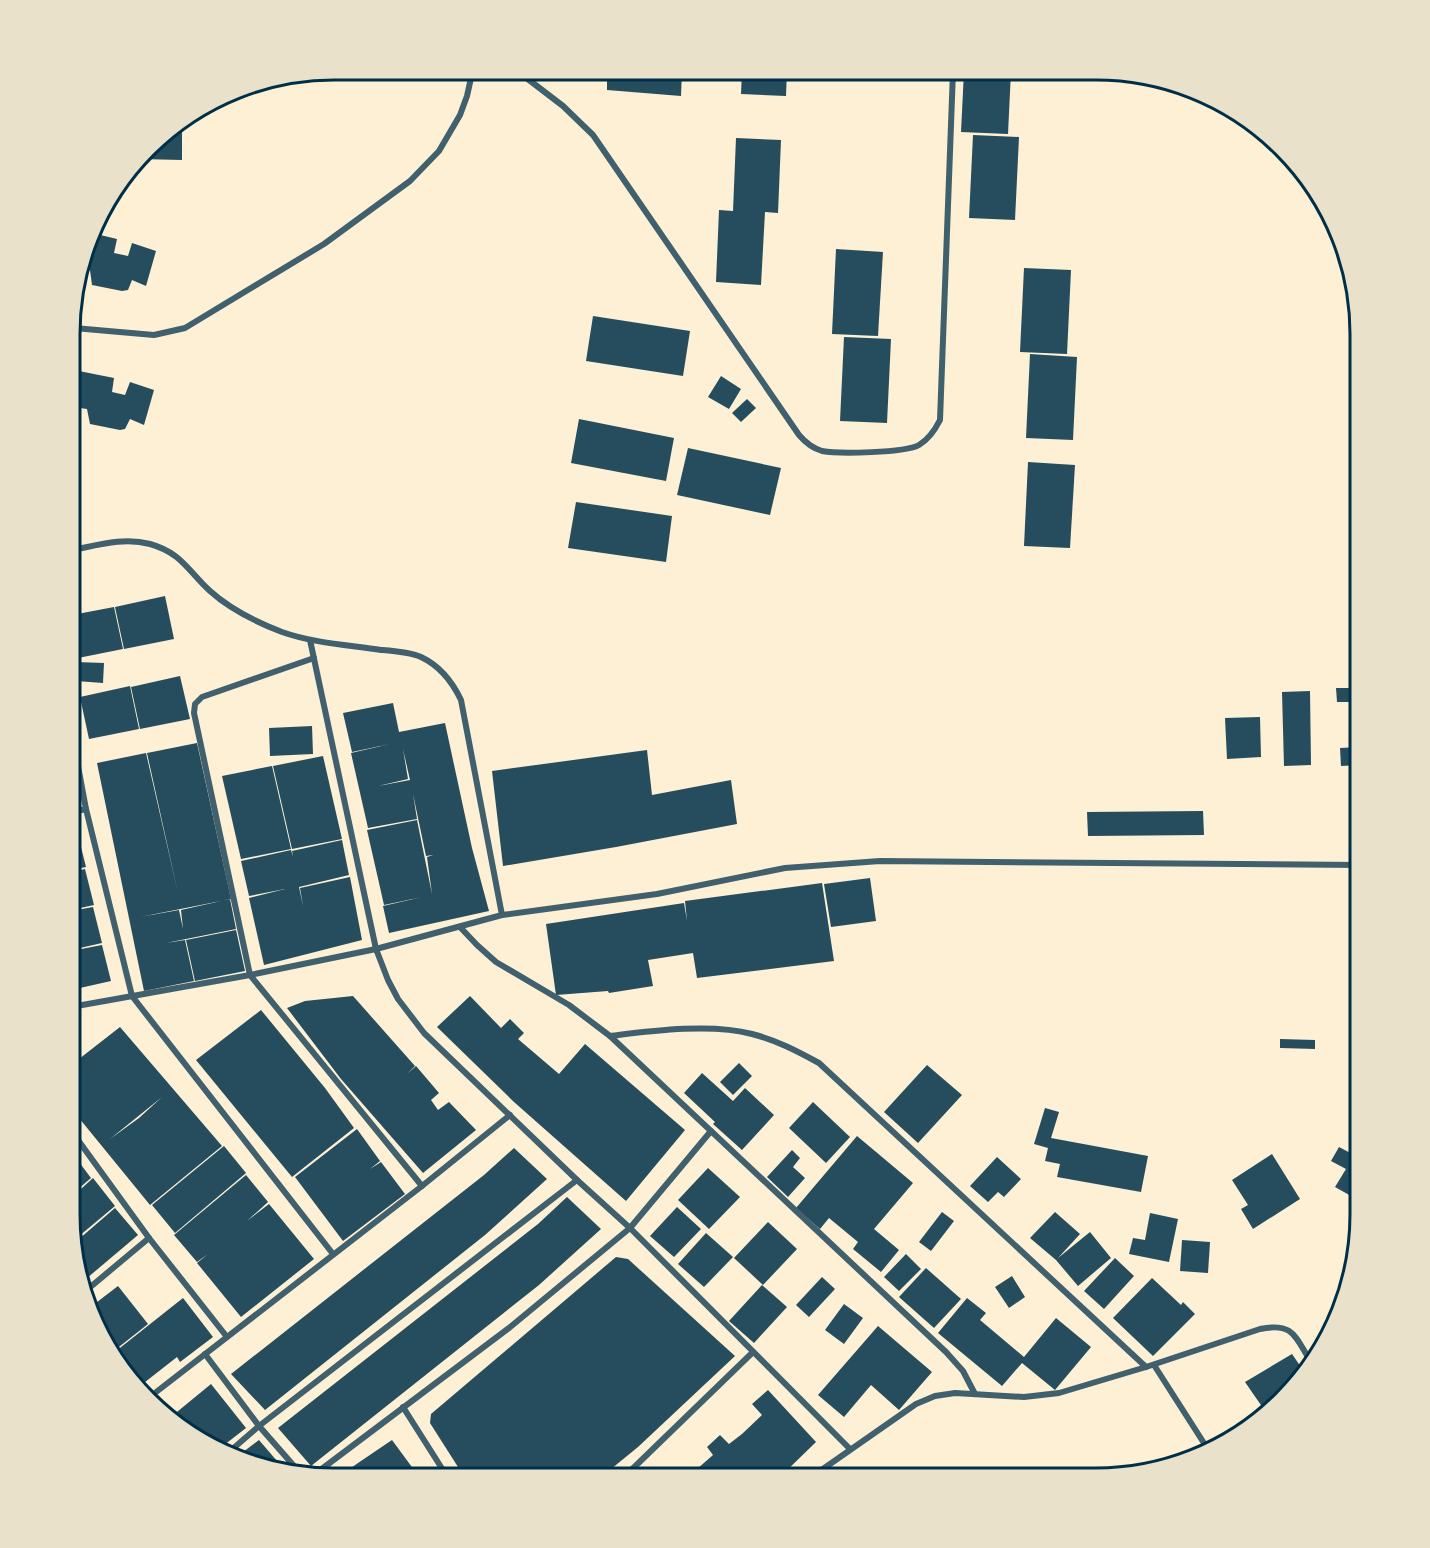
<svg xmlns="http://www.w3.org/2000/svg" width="1430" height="1548" viewBox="0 0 1430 1548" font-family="Cabin,sans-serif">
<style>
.building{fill:#264d5e;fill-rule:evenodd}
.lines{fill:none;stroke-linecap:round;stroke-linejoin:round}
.minor{stroke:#3f606c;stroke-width:6}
.rim{fill:none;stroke:#003049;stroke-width:3}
</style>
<rect width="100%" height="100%" fill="#fdf0d5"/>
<!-- building -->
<g class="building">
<path d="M607,70H682L681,96L607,90Z"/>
<path d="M742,70H787L786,96L741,94Z"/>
<path d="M964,71H1011L1008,134L961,132Z"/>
<path d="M182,121V160L139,159L159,134Z"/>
<path d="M973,135L1019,137L1015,220L969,218Z"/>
<path d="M736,138L781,140L778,213L765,212L761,285L716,282L719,210L733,211Z"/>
<path d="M92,233L117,239L114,253L128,256L132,243L156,251L146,286L132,280L128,290L122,291L92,285L90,270L80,268Z"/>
<path d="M836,249L883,252L878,336L832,334Z"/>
<path d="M1024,268L1071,270L1067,354L1020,352Z"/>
<path d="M593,316L690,331L683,376L586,361Z"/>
<path d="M844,337L891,339L887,423L840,421Z"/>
<path d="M1030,354L1077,357L1073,440L1026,438Z"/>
<path d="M74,370L114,378L112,392L125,395L130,382L154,390L144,425L130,419L125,429L120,430L90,424L87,409L73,407Z"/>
<path d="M721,376L741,389L729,409L708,397Z"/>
<path d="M747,399L756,408L741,422L732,413Z"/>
<path d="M579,419L674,438L666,481L571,463Z"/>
<path d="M688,448L781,468L770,515L677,495Z"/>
<path d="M1028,462L1075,465L1070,548L1024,546Z"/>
<path d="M576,502L672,516L666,562L568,548Z"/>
<path d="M165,596L174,639L124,649L115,607Z"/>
<path d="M114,607L123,649L73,659L72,615Z"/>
<path d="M77,662L104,663L103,683L76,681Z"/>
<path d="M180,676L190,719L140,729L131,687Z"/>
<path d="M130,686L139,729L89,739L80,697Z"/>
<path d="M1336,688H1360V702H1337Z"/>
<path d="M1310,691L1311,765L1284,766L1282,692Z"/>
<path d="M393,703L399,732L445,723L472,848L489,911L389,933L383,906L422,897L384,905L367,830L417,820L432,894L427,857L433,855L426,856L413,794L417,819L368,828L351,753L390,744L352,752L343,713ZM403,749L410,780L378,786L408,779Z"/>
<path d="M1260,717L1261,757L1227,759L1225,718Z"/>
<path d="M312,726L313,754L270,756L269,728Z"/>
<path d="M197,743L231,899L140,917L179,910L183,929L181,910L230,899L236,929L166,943L185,940L194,981L144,991L97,763L146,753L178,893L147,753Z"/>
<path d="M1360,747V765L1341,766L1340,748Z"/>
<path d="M647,750L652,795L731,780L737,824L616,847L503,866L492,771Z"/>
<path d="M323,756L342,839L292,849L273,766Z"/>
<path d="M272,766L291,849L241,859L222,776Z"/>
<path d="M72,778L78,806L72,808Z"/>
<path d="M1203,811L1204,835L1088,836L1087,812Z"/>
<path d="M76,827L86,867L71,870V828Z"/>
<path d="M342,840L349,875L299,887L303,906L300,888L350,877L362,940L264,965L249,898L285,889L249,896L241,861L291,850L293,857L292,851Z"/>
<path d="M85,869L94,905L71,910V872Z"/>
<path d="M870,878L876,921L831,927L824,884Z"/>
<path d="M822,883L834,961L697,978L693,953L648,960L653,986L609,993L608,991L556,995L546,924L684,903L687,921L685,901Z"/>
<path d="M93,907L102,943L71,950V911Z"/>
<path d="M236,930L245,971L195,981L186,940Z"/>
<path d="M102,945L111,981L71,990V951Z"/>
<path d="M353,996L415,1066L407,1074L416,1066L439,1093L431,1100L438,1110L449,1102L476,1130L423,1173L341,1079L287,1008L305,1001Z"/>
<path d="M470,996L501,1028L510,1019L524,1033L518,1039L559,1074L585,1044L685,1130L626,1201L514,1102L437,1027Z"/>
<path d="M261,1010L325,1088L354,1128L292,1177L196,1060Z"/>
<path d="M120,1027L222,1146L150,1205L70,1107V1066ZM162,1097L139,1118L110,1139Z"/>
<path d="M1280,1039L1315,1040V1049L1280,1048Z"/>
<path d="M739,1063L752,1076L733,1095L720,1082Z"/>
<path d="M927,1065L962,1095L918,1143L884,1112Z"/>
<path d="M702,1073L733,1101L745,1088L774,1115L742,1150L713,1124L715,1122L684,1093Z"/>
<path d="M813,1102L850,1137L826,1163L789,1128Z"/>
<path d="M1045,1108L1059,1112L1051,1138L1148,1156L1141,1192L1057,1177L1060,1164L1045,1161L1048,1148L1034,1144Z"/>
<path d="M357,1129L380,1161L370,1169L381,1162L405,1194L343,1241L295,1177Z"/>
<path d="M857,1136L913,1183L874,1229L899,1250L881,1272L853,1249L858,1242L829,1218L820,1229L796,1208Z"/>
<path d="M224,1146L246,1173L175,1233L152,1205Z"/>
<path d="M1339,1147L1360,1158V1201L1335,1187L1346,1169L1331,1161Z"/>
<path d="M514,1148L547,1179L485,1235L265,1410L231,1374L484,1175Z"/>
<path d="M70,1150L91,1178L70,1196Z"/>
<path d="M792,1150L800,1158L793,1167L805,1178L788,1197L767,1177Z"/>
<path d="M1272,1154L1300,1199L1253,1229L1241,1209L1248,1205L1232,1180Z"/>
<path d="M997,1157L1021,1179L1004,1197L998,1192L988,1202L970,1186Z"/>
<path d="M708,1168L740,1197L709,1229L678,1200Z"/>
<path d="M246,1175L268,1202L247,1221L269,1204L314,1259L241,1317L197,1263L208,1254L197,1262L174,1235Z"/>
<path d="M93,1178L115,1206L72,1242L70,1231V1199Z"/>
<path d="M567,1197L601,1229L539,1285L311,1466L278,1428L538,1224Z"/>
<path d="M677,1207L701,1229L674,1257L650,1236Z"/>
<path d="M115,1208L138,1235L80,1284L72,1245Z"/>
<path d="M942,1212L954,1221L931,1251L919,1242Z"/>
<path d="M1055,1212L1080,1234L1058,1258L1090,1232L1111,1258L1078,1286L1056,1260L1030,1238Z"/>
<path d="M1150,1213L1178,1219L1169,1262L1129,1254L1133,1238L1145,1240Z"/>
<path d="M768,1222L797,1249L763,1285L734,1258Z"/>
<path d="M706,1233L733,1257L704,1287L678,1264Z"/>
<path d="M1182,1240L1210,1242L1208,1273L1180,1271Z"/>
<path d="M906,1254L921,1269L899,1291L884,1277Z"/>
<path d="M616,1257L628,1259L735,1356L638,1447L600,1478H465L430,1423L431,1414Z"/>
<path d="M1115,1258L1134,1276L1104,1309L1084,1291Z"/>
<path d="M926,1268L961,1299L934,1328L899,1297Z"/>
<path d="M1012,1276L1025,1297L1009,1308L995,1287Z"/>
<path d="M822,1277L835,1289L809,1317L796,1305Z"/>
<path d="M1152,1278L1181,1305L1183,1302L1195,1314L1153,1356L1113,1318Z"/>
<path d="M762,1285L787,1307L754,1343L729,1321Z"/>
<path d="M118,1286L148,1324L110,1354L88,1309Z"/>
<path d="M183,1298L213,1337L180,1362L177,1357L140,1386L113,1361L111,1355Z"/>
<path d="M967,1298L986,1313L980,1320L1024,1357L1056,1318L1091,1347L1055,1390L1022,1363L1002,1386L938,1333Z"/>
<path d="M844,1304L863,1318L844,1344L825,1330Z"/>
<path d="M878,1326L932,1372L899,1410L871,1385L844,1417L818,1395Z"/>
<path d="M1292,1354L1303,1370L1265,1411L1245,1382Z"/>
<path d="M211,1384L246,1428L219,1449L202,1444L172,1416Z"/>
<path d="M768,1390L816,1442L779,1478H670L682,1468L689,1476L713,1455L707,1447L720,1435L729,1444L742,1434L762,1415L752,1404Z"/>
<path d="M1257,1418L1243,1435L1231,1440L1228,1436Z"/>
<path d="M259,1440L277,1461L282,1468L239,1455Z"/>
<path d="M392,1440L420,1478H337L358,1463Z"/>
</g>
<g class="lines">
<!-- minor -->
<g class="minor">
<path d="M516,70L563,106L593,135L799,435C805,442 812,448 822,451C838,454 905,453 919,445C929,439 935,430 940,420L953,71"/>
<path d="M74,328L154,335L185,328L324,244L410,181L439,151L460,115L467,96L473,69"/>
<path d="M73,550C98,545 124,537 150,544C182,553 188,571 210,591C230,609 256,622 282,632C313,643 348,645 381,650C394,651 409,652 421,657C440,666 452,681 461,700L502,915"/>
<path d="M310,640L376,949L388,980L398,999L424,1033L577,1180L630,1228L850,1449"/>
<path d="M314,658L202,697L195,704L194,713L250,975L422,1186"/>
<path d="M72,734L86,809L132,996L333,1254"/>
<path d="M72,812L86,809"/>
<path d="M460,927L477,945L496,962L569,1005L610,1036L946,1352L963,1371L975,1394"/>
<path d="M71,1007L250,975L376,949L502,915L657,894L785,868L880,861L1360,865"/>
<path d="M610,1036C651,1031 711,1023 752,1034C776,1040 797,1051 819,1063L1146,1367"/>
<path d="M70,1129L149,1238L227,1337"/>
<path d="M82,1294L149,1238"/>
<path d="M205,1354L259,1426L301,1474"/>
<path d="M1154,1365L1209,1451"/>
<path d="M151,1396L422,1186L510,1115"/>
<path d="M403,1407L448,1478"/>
<path d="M229,1452L259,1426L577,1180"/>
<path d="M311,1477L509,1328L630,1228L711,1131"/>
<path d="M623,1478L752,1353"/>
<path d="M810,1478L916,1404L935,1396L955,1393L1024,1397L1059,1393L1146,1367L1260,1329C1294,1322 1295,1337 1311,1362"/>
</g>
</g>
<!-- crop -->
<path d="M0 0H1430V1548H0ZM334 80H1096A254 254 0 0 1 1350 334V1214A254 254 0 0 1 1096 1468H334A254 254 0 0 1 80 1214V334A254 254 0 0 1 334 80Z" fill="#e9e1ca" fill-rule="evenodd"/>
<path class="rim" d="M334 80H1096A254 254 0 0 1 1350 334V1214A254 254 0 0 1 1096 1468H334A254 254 0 0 1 80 1214V334A254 254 0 0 1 334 80Z"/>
</svg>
